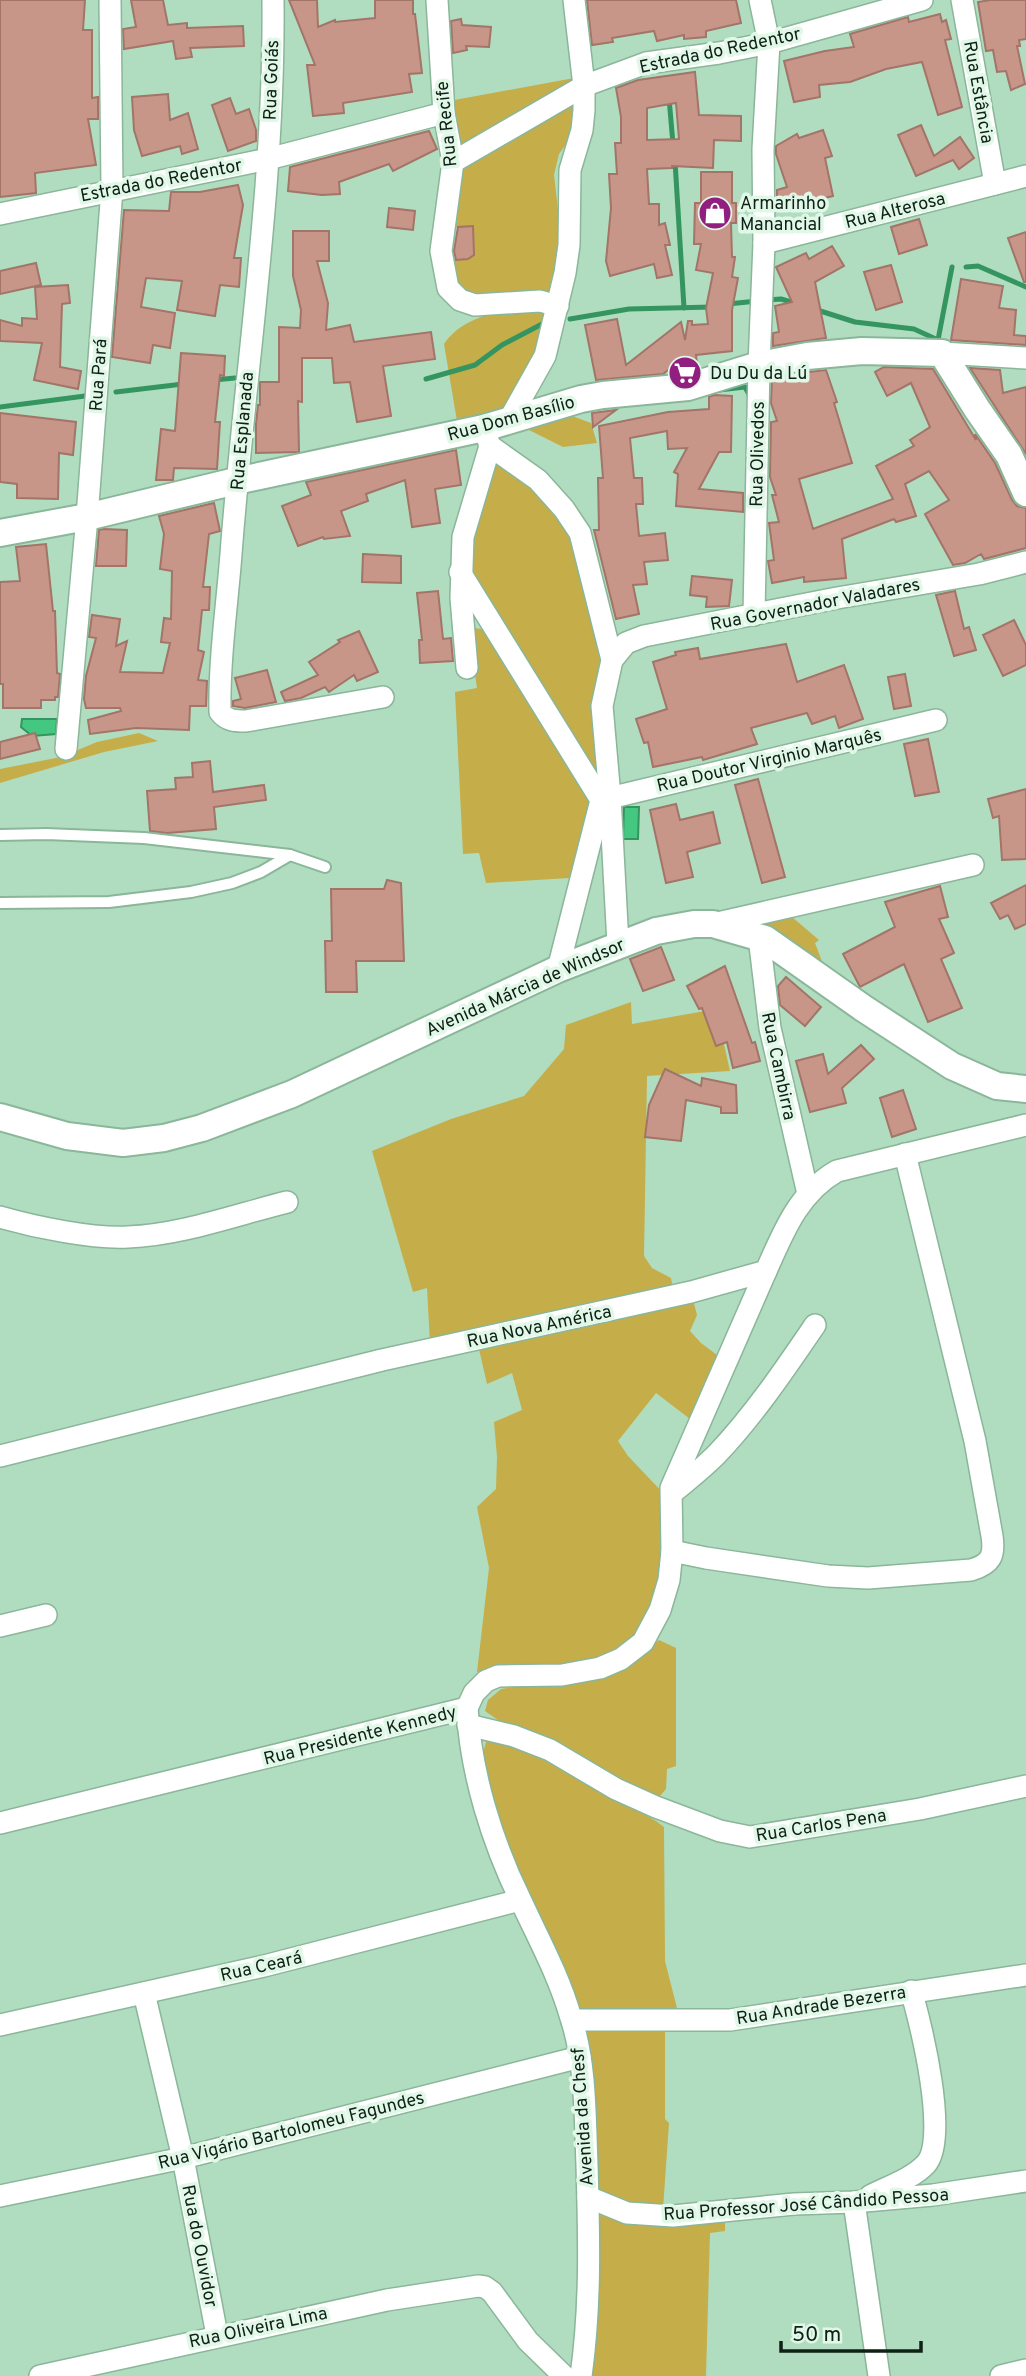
<svg xmlns="http://www.w3.org/2000/svg" width="1026" height="2376" viewBox="0 0 1026 2376" font-family="Overpass,sans-serif">
<style>
.green{fill:#c5ad4a}
.water{fill:#44c780;stroke:#349560;stroke-width:2}
.lines{fill:none;stroke-linecap:round;stroke-linejoin:round}
.stream{stroke:#349560;stroke-width:5}
.building{fill:#c79689;stroke:#a37468;stroke-width:2;fill-rule:evenodd}
.service-casing{stroke:#8ab699;stroke-width:14}
.minor-casing{stroke:#8ab699;stroke-width:24}
.tertiary-casing{stroke:#8ab699;stroke-width:30}
.service{stroke:#fff;stroke-width:10}
.minor{stroke:#fff;stroke-width:21}
.tertiary{stroke:#fff;stroke-width:26}
.labels{text-anchor:middle;stroke-width:7;stroke-linejoin:round;paint-order:stroke}
.street-label{font-size:18px;fill:#0f2015;stroke:#e1f8e8}
.poi-label{font-size:18px;fill:#0f2015;stroke:#e1f8e8;text-anchor:start}
</style>
<rect width="100%" height="100%" fill="#b0ddbf"/>
<!-- green -->
<g class="green">
<path d="M574,78L469,145L463,144L459,141L449,101Z"/>
<path d="M578,93L570,139L559,154L554,175L562,245L557,295L501,301L457,290L450,260L468,259L474,255L473,227H449L459,164Z"/>
<path d="M542,305L552,317L507,413L458,427L444,344C465,313 508,310 542,305Z"/>
<path d="M567,414L591,423L597,443L563,447L523,427Z"/>
<path d="M491,453L535,490L567,527L583,573L602,670L600,792L472,574L469,556Z"/>
<path d="M475,628L492,631L595,805L569,878L486,883L479,853L463,854L455,692L477,688L471,647Z"/>
<path d="M139,733L158,741L104,752L0,783V769L61,757L97,742Z"/>
<path d="M778,905L819,940L815,943L823,964L821,967L751,912Z"/>
<path d="M631,1002L632,1024L716,1009L730,1071L647,1076L644,1256L652,1268L671,1278L673,1288L430,1343L427,1288L413,1292L372,1151L451,1119L524,1096L564,1049L566,1025Z"/>
<path d="M692,1296L697,1315L690,1331L701,1343L721,1358L694,1422L656,1393L618,1441L628,1456L665,1495L662,1583L641,1637L618,1657L523,1670L477,1672L489,1568L477,1507L496,1489L497,1457L494,1422L522,1410L512,1373L487,1384L479,1349Z"/>
<path d="M659,1640L676,1648V1766L667,1769L666,1789L660,1796L649,1797L512,1730L485,1711L488,1700L501,1689L593,1674L645,1651Z"/>
<path d="M496,1739L521,1745L656,1821L664,1827L665,1961L679,2016L578,2015L512,1874L481,1760L486,1742Z"/>
<path d="M590,2028H665V2119L669,2123L663,2209H639L603,2197L599,2189L593,2103L584,2040Z"/>
<path d="M601,2213L725,2218V2231L710,2233L706,2376H587L597,2219Z"/>
</g>
<!-- water -->
<g class="water">
<path d="M22,719H57L56,734L32,736L21,727Z"/>
<path d="M624,807H639L638,839H623Z"/>
</g>
<g class="lines">
<!-- stream -->
<g class="stream">
<path d="M669,98L673,144"/>
<path d="M675,161L684,308"/>
<path d="M966,267L978,266L1026,287"/>
<path d="M767,300L781,299L798,304"/>
<path d="M728,304L757,301"/>
<path d="M814,309L855,322L914,329L938,340L952,267"/>
<path d="M570,319L629,309L712,307"/>
<path d="M426,379L475,365L502,345L542,324"/>
<path d="M214,380L235,378"/>
<path d="M719,390L745,387L751,398"/>
<path d="M116,392L183,384"/>
<path d="M0,407L85,396"/>
</g>
</g>
<!-- building -->
<g class="building">
<path d="M0,0H85L83,30H92V98L98,97V119H88L96,165L35,173L36,193L0,197Z"/>
<path d="M131,0H163L168,25L187,23V28L243,26L244,46L190,48L192,57L176,59L173,41L124,49L123,29L136,27Z"/>
<path d="M289,0H317L318,27L335,20V22L375,18V0H413V14H415L422,73L409,74L412,92L343,103L344,113L313,116L307,65H315Z"/>
<path d="M587,0H736L741,23L706,31V37L684,39V35L657,41L654,31L612,38L613,42L592,45Z"/>
<path d="M990,0H1026V39L1019,40L1020,46H1017L1025,84L1011,90L1006,71L997,72L993,50L986,51L978,2Z"/>
<path d="M940,14L942,22L946,20L951,39L945,40L962,107L938,115L922,62L886,69L850,82L819,85L820,97L794,102L784,61L825,51L854,47L850,34L908,17L909,22Z"/>
<path d="M461,19L462,25L491,27L489,47L466,46L467,50L453,53L451,21Z"/>
<path d="M695,72L699,115L741,116V141L714,140L713,168L672,166V168L647,169L649,204H659V225L665,223L670,245H665L672,275L657,278L654,264L610,276L606,261L611,208L609,174H617L615,143H621V117L616,88L638,80ZM676,103L679,139L647,140V108Z"/>
<path d="M168,94L170,120L188,113L198,149L182,154L180,146L142,156L134,130L132,97Z"/>
<path d="M230,98L236,114L249,109L256,130V141L228,151L212,105Z"/>
<path d="M921,125L934,156L960,137L974,158L959,169L953,160L916,176L898,135Z"/>
<path d="M823,130L832,156L825,158L833,196L777,210V190L787,187L776,154V146L797,134L799,138Z"/>
<path d="M429,131L437,149L393,171L389,164L339,182L340,194L322,195L288,191L290,167Z"/>
<path d="M701,172H732V203H736V223H731L732,257H735L732,277L738,278L732,310V351L696,355L697,364L672,367L663,374L596,380L585,325L617,319L626,365L681,322L685,340L688,321H692V325L708,324L706,308L713,273L696,270L701,244H694L695,203H701Z"/>
<path d="M238,185L243,205L234,258H241L239,287L220,285L215,316L177,310L182,281L146,278L141,307L175,313L170,348L153,345L150,363L112,357L124,210L169,211L171,192H200Z"/>
<path d="M389,208L415,211L413,230L387,227Z"/>
<path d="M919,219L927,245L899,254L891,227Z"/>
<path d="M473,226L474,255L468,259L456,260L454,251L458,227Z"/>
<path d="M293,231H329V261H317L328,303L326,330L350,325L354,342L431,332L435,359L383,366L391,416L357,422L350,382L334,383L332,358H302V402L298,401L299,452L256,453V424L258,405H260V382H279V327L300,328L301,310L293,276Z"/>
<path d="M1026,232V282H1024L1008,238Z"/>
<path d="M832,246L844,266L815,282L826,338L773,346V333L779,332L775,306L792,302L776,267L806,253L809,259Z"/>
<path d="M36,263L41,285L0,294V271Z"/>
<path d="M891,265L902,302L876,310L864,272Z"/>
<path d="M961,279L1003,286L999,308L1016,310L1014,335L1026,336V345L951,340Z"/>
<path d="M68,285L70,303L62,304L60,367L81,371L78,389L34,380L42,343L0,341V320L22,326V318L37,319L35,287Z"/>
<path d="M181,353L225,356L224,376L220,375L215,422H220L217,469L174,468L173,480H156L161,429L175,431Z"/>
<path d="M884,367L933,369L976,440L975,434L995,463L1012,500L1017,506L1026,508V548L984,559L981,554L965,563L953,565L925,514L949,500L929,471L905,484L916,516L896,522L894,519L842,539L846,578L804,582V577L772,583L768,561L774,560L769,523L779,522L772,495H776L770,477L771,422L777,421L771,403L772,379L789,375L790,378L809,372L826,370L837,402L834,403L852,463L799,479L813,529L893,499L876,466L914,446L910,440L930,427L911,383L887,396L875,372Z"/>
<path d="M970,368L1000,370L1003,393L1026,387V454Z"/>
<path d="M714,395L732,396L731,452H719L699,489L743,493V512L676,506L678,474L674,472L687,448L668,449L667,431L630,438L634,478H642L643,504H636L639,536L665,533L668,560L644,562L647,584L633,585L639,614L616,619L594,530H599L598,478H603L599,426L668,412L709,409V397Z"/>
<path d="M616,410L593,427L592,413Z"/>
<path d="M0,413L76,422L73,455L59,453L58,499L17,498V484L0,482Z"/>
<path d="M456,450L461,485L435,489L440,523L412,527L405,480L366,494L368,501L341,511L350,536L324,539L323,537L298,546L282,506L311,495L306,482Z"/>
<path d="M214,503L220,531L209,534L203,587H210L209,610H202L198,650L204,652L198,680L207,681L206,706H190L189,730L136,728L90,734L88,720L121,711L120,708H86L84,699L86,676L96,638L89,637L92,615L120,619L116,646L127,641L120,672L163,673L170,643L161,642L164,618L171,619L172,571L160,569L164,534L159,516Z"/>
<path d="M103,529L127,530L126,566H96L99,530Z"/>
<path d="M46,544L53,611H55L57,673L60,674L58,697H55V700H41V708H3V684H0V582L20,581L16,547Z"/>
<path d="M363,554L401,556V583L362,582Z"/>
<path d="M692,576L732,580L729,606L706,607L707,597L690,595Z"/>
<path d="M438,591L443,639L451,638L453,661L420,663L419,640H422L417,593Z"/>
<path d="M955,591L964,629L969,627L976,650L954,656L936,595Z"/>
<path d="M1014,620L1026,645V665L1003,676L983,635Z"/>
<path d="M359,631L378,672L357,681L354,675L329,692L325,687L301,698L285,701L281,692L318,675L309,662L340,642L338,640Z"/>
<path d="M786,644L797,682L844,665L863,719L839,728L835,716L812,724L807,713L751,728L757,744L703,760L702,757L653,767L648,742L644,743L636,719L667,709L653,662L676,655L675,652L698,648L700,659Z"/>
<path d="M267,670L276,702L245,708L233,706V701L241,699L235,678Z"/>
<path d="M905,674L911,706L894,709L888,677Z"/>
<path d="M35,733L40,749L0,759V742Z"/>
<path d="M928,739L939,792L915,796L904,744Z"/>
<path d="M210,761L213,792L264,785L266,800L214,807L216,829L167,833L150,831L147,791L176,789L175,778L193,777L192,763Z"/>
<path d="M758,779L785,877L762,883L735,785Z"/>
<path d="M1026,789V859L1002,860L999,816L993,818L988,799Z"/>
<path d="M676,804L680,820L713,812L720,843L687,852L693,877L666,883L650,810Z"/>
<path d="M387,880L401,883L404,961H356L357,992H326L325,941H332L331,889H384Z"/>
<path d="M1026,885V924L1015,929L1008,915L1000,919L991,903Z"/>
<path d="M940,886L948,917L939,919L954,953L941,959L962,1008L928,1022L904,964L860,987L843,954L895,927L885,902Z"/>
<path d="M661,947L674,980L643,991L630,959Z"/>
<path d="M725,966L752,1043L755,1042L760,1061L733,1068L727,1042L716,1046L702,1008L699,1009L687,986Z"/>
<path d="M786,977L821,1007L805,1026L780,1005L778,986Z"/>
<path d="M861,1045L874,1059L842,1088L846,1103L810,1112L796,1061L823,1054L828,1074Z"/>
<path d="M665,1069L701,1086L702,1078L736,1085L737,1113H721V1107L686,1100L681,1141L645,1137L649,1105Z"/>
<path d="M903,1090L916,1129L892,1137L880,1098Z"/>
</g>
<g class="lines">
<defs>
<g id="service">
<path d="M0,835L46,834L144,838L290,855L325,867"/>
<path d="M0,903L109,902L191,892L232,883L261,872L290,855"/>
</g>
<g id="minor">
<path d="M273,0C275,185 245,369 231,554C227,606 219,660 220,712C227,721 235,721 246,721L383,697"/>
<path d="M437,0L444,113L453,162L441,251L448,288L460,300L475,305L540,301L558,306"/>
<path d="M962,0L995,184"/>
<path d="M453,162L584,86L646,63L719,53L769,43L922,0"/>
<path d="M0,214L268,159L444,113"/>
<path d="M764,243L1026,176"/>
<path d="M942,353L1026,358"/>
<path d="M508,422L545,356L565,273L569,245L570,170L582,130L584,110V86L574,0"/>
<path d="M490,446L538,480L564,509L580,533L612,660L602,706L610,797L618,944"/>
<path d="M460,572L601,800L558,969"/>
<path d="M754,615L759,365L764,243L763,149L769,43L760,0"/>
<path d="M612,660L626,643L644,636L837,598L979,574L1026,562"/>
<path d="M467,668L461,598L463,537L490,446L486,434"/>
<path d="M66,749L87,517L112,189L110,0"/>
<path d="M601,800L936,720"/>
<path d="M713,924L973,865"/>
<path d="M759,937L770,1028L808,1194"/>
<path d="M0,1217C35,1227 92,1239 128,1237C181,1235 235,1215 287,1202"/>
<path d="M0,1456L382,1360L691,1292L766,1271C783,1233 798,1193 837,1171L1026,1125"/>
<path d="M672,1493C687,1481 703,1468 717,1454C754,1415 785,1369 815,1325"/>
<path d="M672,1551L706,1558L828,1576L868,1578L971,1570C991,1564 995,1556 992,1536L975,1441L905,1154"/>
<path d="M0,1626L46,1615"/>
<path d="M467,1708C471,1774 492,1842 521,1901C539,1940 559,1976 571,2018C586,2064 585,2116 587,2165C589,2236 591,2305 581,2376"/>
<path d="M468,1725L514,1736L550,1750L616,1789L656,1807L720,1831L750,1837L920,1809L1026,1786"/>
<path d="M0,1823L467,1708L474,1693L486,1681L498,1676L562,1675L600,1668L621,1659L643,1642L660,1610L669,1580L672,1551L671,1488L766,1271"/>
<path d="M144,1993L183,2158L217,2335"/>
<path d="M572,2020H730L1026,1975"/>
<path d="M0,2025L264,1966L520,1900"/>
<path d="M0,2196L183,2158L580,2057"/>
<path d="M870,2196C887,2187 912,2179 926,2164C949,2139 921,2023 911,1991"/>
<path d="M588,2197L627,2213L673,2216L794,2204L854,2202L933,2195L1026,2181"/>
<path d="M854,2202L879,2376"/>
<path d="M40,2376L387,2300L478,2286L485,2287L492,2292L528,2341L564,2376"/>
<path d="M1001,2376L1026,2370"/>
</g>
<g id="tertiary">
<path d="M0,533L87,517L236,481L484,428L581,399L603,395L688,387L759,365L807,356L862,351L942,353L977,409L1009,455L1026,493"/>
<path d="M0,1117L67,1136L123,1143L164,1138L202,1128L292,1094L558,969L656,931L694,924H713L765,939L863,1008L952,1066L997,1086L1026,1089"/>
</g>
</defs>
<!-- service casing -->
<use href="#service" class="service-casing"/>
<!-- minor casing -->
<use href="#minor" class="minor-casing"/>
<!-- tertiary casing -->
<use href="#tertiary" class="tertiary-casing"/>
<!-- service -->
<use href="#service" class="service"/>
<!-- minor -->
<use href="#minor" class="minor"/>
<!-- tertiary -->
<use href="#tertiary" class="tertiary"/>
</g>
<!-- icons -->
<defs>
<symbol id="shop-disc" viewBox="-11 -11 22 22"><circle r="9.5" fill="#911f7f" stroke="#e1f8e8"/><path d="M-5-2.5h2.3a2.7 3.5 0 0 1 5.4 0H5L5.5 6h-11ZM-1.5-2.5h3a1.5 2.3 0 0 0-3 0Z" fill="#fff"/></symbol>
<symbol id="supermarket-disc" viewBox="-11 -11 22 22"><circle r="9.5" fill="#911f7f" stroke="#e1f8e8"/><path d="M-6-5.5h2.5l.6 2H6L4.5 2H-2.5L-4.4-4H-6ZM-1.5 3.2a1.3 1.3 0 1 0 .1 0ZM3 3.2a1.3 1.3 0 1 0 .1 0Z" fill="#fff"/></symbol>
</defs>
<g fill-rule="evenodd">
<use href="#shop-disc" x="696" y="194" width="38" height="38"/>
<use href="#supermarket-disc" x="666" y="354" width="38" height="38"/>
</g>
<g class="labels">
<!-- street labels -->
<g class="street-label">
<text transform="translate(720 50) rotate(-12)" y="6">Estrada do Redentor</text>
<text transform="translate(271 80) rotate(-88)" y="6">Rua Goiás</text>
<text transform="translate(979 92) rotate(80)" y="6">Rua Estância</text>
<text transform="translate(446 124) rotate(-96)" y="6">Rua Recife</text>
<text transform="translate(161 180) rotate(-11)" y="6">Estrada do Redentor</text>
<text transform="translate(895 210) rotate(-14)" y="6">Rua Alterosa</text>
<text transform="translate(98 375) rotate(-86)" y="6">Rua Pará</text>
<text transform="translate(511 418) rotate(-15)" y="6">Rua Dom Basílio</text>
<text transform="translate(242 431) rotate(-85)" y="6">Rua Esplanada</text>
<text transform="translate(757 454) rotate(-89)" y="6">Rua Olivedos</text>
<text transform="translate(815 604) rotate(-11)" y="6">Rua Governador Valadares</text>
<text transform="translate(769 760) rotate(-13)" y="6">Rua Doutor Virginio Marquês</text>
<text transform="translate(525 987) rotate(-24)" y="6">Avenida Márcia de Windsor</text>
<text transform="translate(779 1066) rotate(78)" y="6">Rua Cambirra</text>
<text transform="translate(539 1326) rotate(-12)" y="6">Rua Nova América</text>
<text transform="translate(360 1735) rotate(-14)" y="6">Rua Presidente Kennedy</text>
<text transform="translate(821 1825) rotate(-9)" y="6">Rua Carlos Pena</text>
<text transform="translate(261 1966) rotate(-13)" y="6">Rua Ceará</text>
<text transform="translate(821 2005) rotate(-9)" y="6">Rua Andrade Bezerra</text>
<text transform="translate(582 2117) rotate(-94)" y="6">Avenida da Chesf</text>
<text transform="translate(291 2130) rotate(-14)" y="6">Rua Vigário Bartolomeu Fagundes</text>
<text transform="translate(806 2204) rotate(-4)" y="6">Rua Professor José Cândido Pessoa</text>
<text transform="translate(200 2246) rotate(79)" y="6">Rua do Ouvidor</text>
<text transform="translate(258 2327) rotate(-12)" y="6">Rua Oliveira Lima</text>
</g>
<!-- poi labels -->
<g class="poi-label">
<text x="740" y="209">Armarinho<tspan x="740" dy="21">Manancial</tspan></text>
<text x="710" y="379">Du Du da Lú</text>
</g>
</g>
<!-- scale -->
<path d="M781 2341v10h140v-10" fill="none" stroke="#0f2015" stroke-width="3.5"/>
<text x="792" y="2341" font-size="21" fill="#0f2015" stroke="#e1f8e8" stroke-width="5" paint-order="stroke">50 m</text>
</svg>
